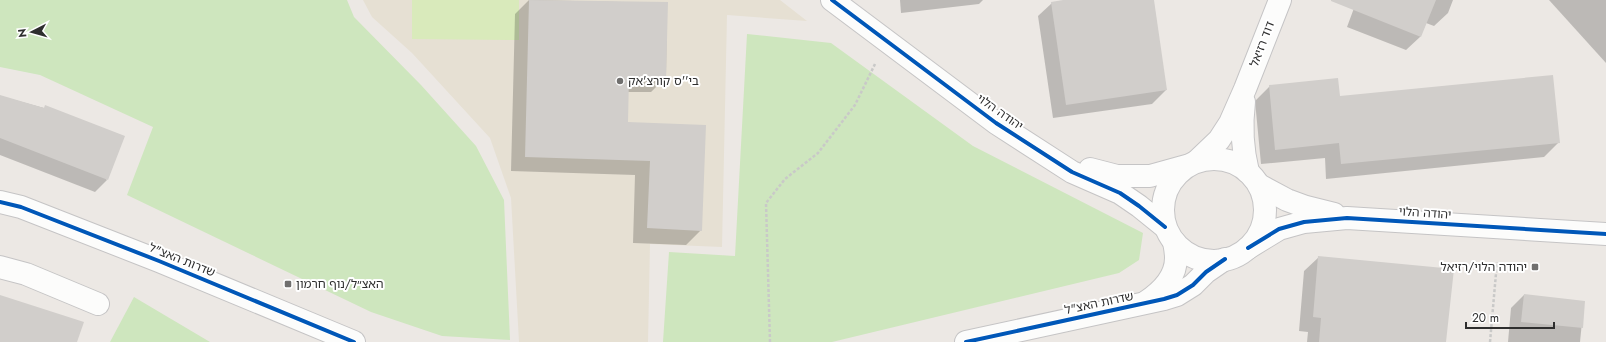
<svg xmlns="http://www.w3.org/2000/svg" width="1606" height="342" viewBox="0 0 1606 342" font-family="Jost,'Noto Sans Hebrew',sans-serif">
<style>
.education{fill:#e6e0d3}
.green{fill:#cee6be}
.pitch{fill:#d9eabb}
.shadow{fill:#0003}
.building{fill:#d1cecb}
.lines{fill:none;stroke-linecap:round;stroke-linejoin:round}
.minor-casing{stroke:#c5c4c5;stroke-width:24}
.path{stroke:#c9c9c8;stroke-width:2.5;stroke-dasharray:3 2;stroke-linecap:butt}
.minor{stroke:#fcfcfb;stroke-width:22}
.cycleway-casing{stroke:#fff;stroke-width:6}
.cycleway{stroke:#0057b8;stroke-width:4}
.poi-dot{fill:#706f6e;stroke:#fff;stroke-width:1.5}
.labels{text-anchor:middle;stroke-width:4;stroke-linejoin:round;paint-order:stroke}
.street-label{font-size:12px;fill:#2e2e2e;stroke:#fff}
.poi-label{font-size:12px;fill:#2e2e2e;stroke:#fff;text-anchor:start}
</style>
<rect width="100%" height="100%" fill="#ece8e4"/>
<!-- education -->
<path class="education" d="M363,0H780L807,21L727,15L722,247L650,244L648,342H519L511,198L490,138L412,53L372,17Z"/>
<!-- green -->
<g class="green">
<path d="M0,0H347L354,17L421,85L476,146L504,200L510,340L442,336L371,312L127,195L153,127L40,75L0,67Z"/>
<path d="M747,34L831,43L973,146L1143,233L1139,260L1119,273L832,342H663L669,252L735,256Z"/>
<path d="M134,297L210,342H110Z"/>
</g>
<!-- pitch -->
<path class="pitch" d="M412,0H519V40L412,39Z"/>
<!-- shadow -->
<g class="shadow">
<path d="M529,0L667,3L666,77L651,92H627L626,123L701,230L686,245L633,243L635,175L511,171L515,14Z"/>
<path d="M900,0H983L979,4L901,13Z"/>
<path d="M1070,0H1153L1166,90L1152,104L1053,118L1038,16L1052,3Z"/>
<path d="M1357,0H1453L1448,13L1434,26L1426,23L1420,37L1406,50L1347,27Z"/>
<path d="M1549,0H1606V63Z"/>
<path d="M1270,86L1339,97L1559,142L1544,157L1326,179L1325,158L1261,164L1255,101Z"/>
<path d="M0,96L44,108L107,180L95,192L0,155Z"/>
<path d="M1319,257L1445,342H1307L1308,332L1299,331L1304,271Z"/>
<path d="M1524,295L1584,302L1580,342H1508L1511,308Z"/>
</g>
<!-- building -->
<g class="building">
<path d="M529,0L668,2L666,78L629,77L628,122L706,125L702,231L647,228L650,161L525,157Z"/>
<path d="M1063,0H1154L1167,90L1066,105L1051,2Z"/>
<path d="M1331,0H1436L1421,37L1331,1Z"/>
<path d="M1553,75L1560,143L1341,164L1339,143L1275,150L1269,85L1338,78L1340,96Z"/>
<path d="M0,95L44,108L45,105L125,136L108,180L0,138Z"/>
<path d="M1318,256L1454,269L1446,342H1319L1321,318L1313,317Z"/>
<path d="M1524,294L1585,301L1583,328L1521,322Z"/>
<path d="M0,295L84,322L77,342H0Z"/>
</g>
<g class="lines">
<defs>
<g id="minor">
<path d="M832,0L996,123L1072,172L1120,193L1139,206L1165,227"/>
<path d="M1244,102C1241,126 1242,148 1248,172"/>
<circle cx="1214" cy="210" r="51"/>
<path d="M1197,161L1219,140L1230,123L1245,89L1280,0"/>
<path d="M1090,169L1117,176H1150L1186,166"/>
<path d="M1259,185L1287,200L1306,207L1334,214"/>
<path d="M0,202L21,207L159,261L354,342"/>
<path d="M1248,248L1279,229L1304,222L1347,218L1606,234"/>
<path d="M0,267L26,274L98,304"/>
<path d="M1146,302C1161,292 1176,277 1176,258C1176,253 1175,247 1174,242"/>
<path d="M966,342L1164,299L1177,295L1193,285L1206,272L1225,259"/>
</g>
</defs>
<!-- minor casing -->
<use href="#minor" class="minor-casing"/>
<!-- path -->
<g class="path">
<path d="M770,342L766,203L785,179L818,153L855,105L875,64"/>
<path d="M1490,342L1497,262"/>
</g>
<!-- minor -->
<use href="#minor" class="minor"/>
<defs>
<g id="cycleway">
<path d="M832,0L996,123L1072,172L1120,193L1139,206L1165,227"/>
<path d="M0,202L21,207L159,261L354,342"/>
<path d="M1248,248L1279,229L1304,222L1347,218L1606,234"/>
<path d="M966,342L1164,299L1177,295L1193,285L1206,272L1225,259"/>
</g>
</defs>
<!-- cycleway casing -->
<use href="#cycleway" class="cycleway-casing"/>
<!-- cycleway -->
<use href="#cycleway" class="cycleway"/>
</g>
<!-- markers -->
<g class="poi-dot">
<circle cx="620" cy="81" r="4"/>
<rect x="1531" y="263" width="8" height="8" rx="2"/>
<rect x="284" y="280" width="8" height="8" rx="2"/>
</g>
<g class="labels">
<!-- street labels -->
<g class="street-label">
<text transform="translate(1262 44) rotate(-69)" y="4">דוד רזיאל</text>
<text transform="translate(1000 112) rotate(35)" y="4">יהודה הלוי</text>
<text transform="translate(1425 213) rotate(4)" y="4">יהודה הלוי</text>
<text transform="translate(182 260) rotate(22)" y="4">שדרות האצ"ל</text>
<text transform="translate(1099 303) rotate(-12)" y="4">שדרות האצ"ל</text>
</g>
<!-- poi labels -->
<g class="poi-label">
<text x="628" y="85">בי''ס קורצ'אק</text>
<text x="1527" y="271" text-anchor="end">יהודה הלוי/רזיאל</text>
<text x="296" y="288">האצ״ל/נוף חרמון</text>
</g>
</g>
<!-- north arrow -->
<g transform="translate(32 32) rotate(264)" stroke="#ffffff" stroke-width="3" paint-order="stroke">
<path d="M0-3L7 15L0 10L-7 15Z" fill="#2e2e2e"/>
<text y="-6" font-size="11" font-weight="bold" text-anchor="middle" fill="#2e2e2e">N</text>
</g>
<!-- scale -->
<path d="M1466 322v6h88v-6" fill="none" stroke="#2e2e2e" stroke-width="2"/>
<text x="1472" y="322" font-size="12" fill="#2e2e2e" stroke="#ffffff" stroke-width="3" paint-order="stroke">20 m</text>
</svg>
